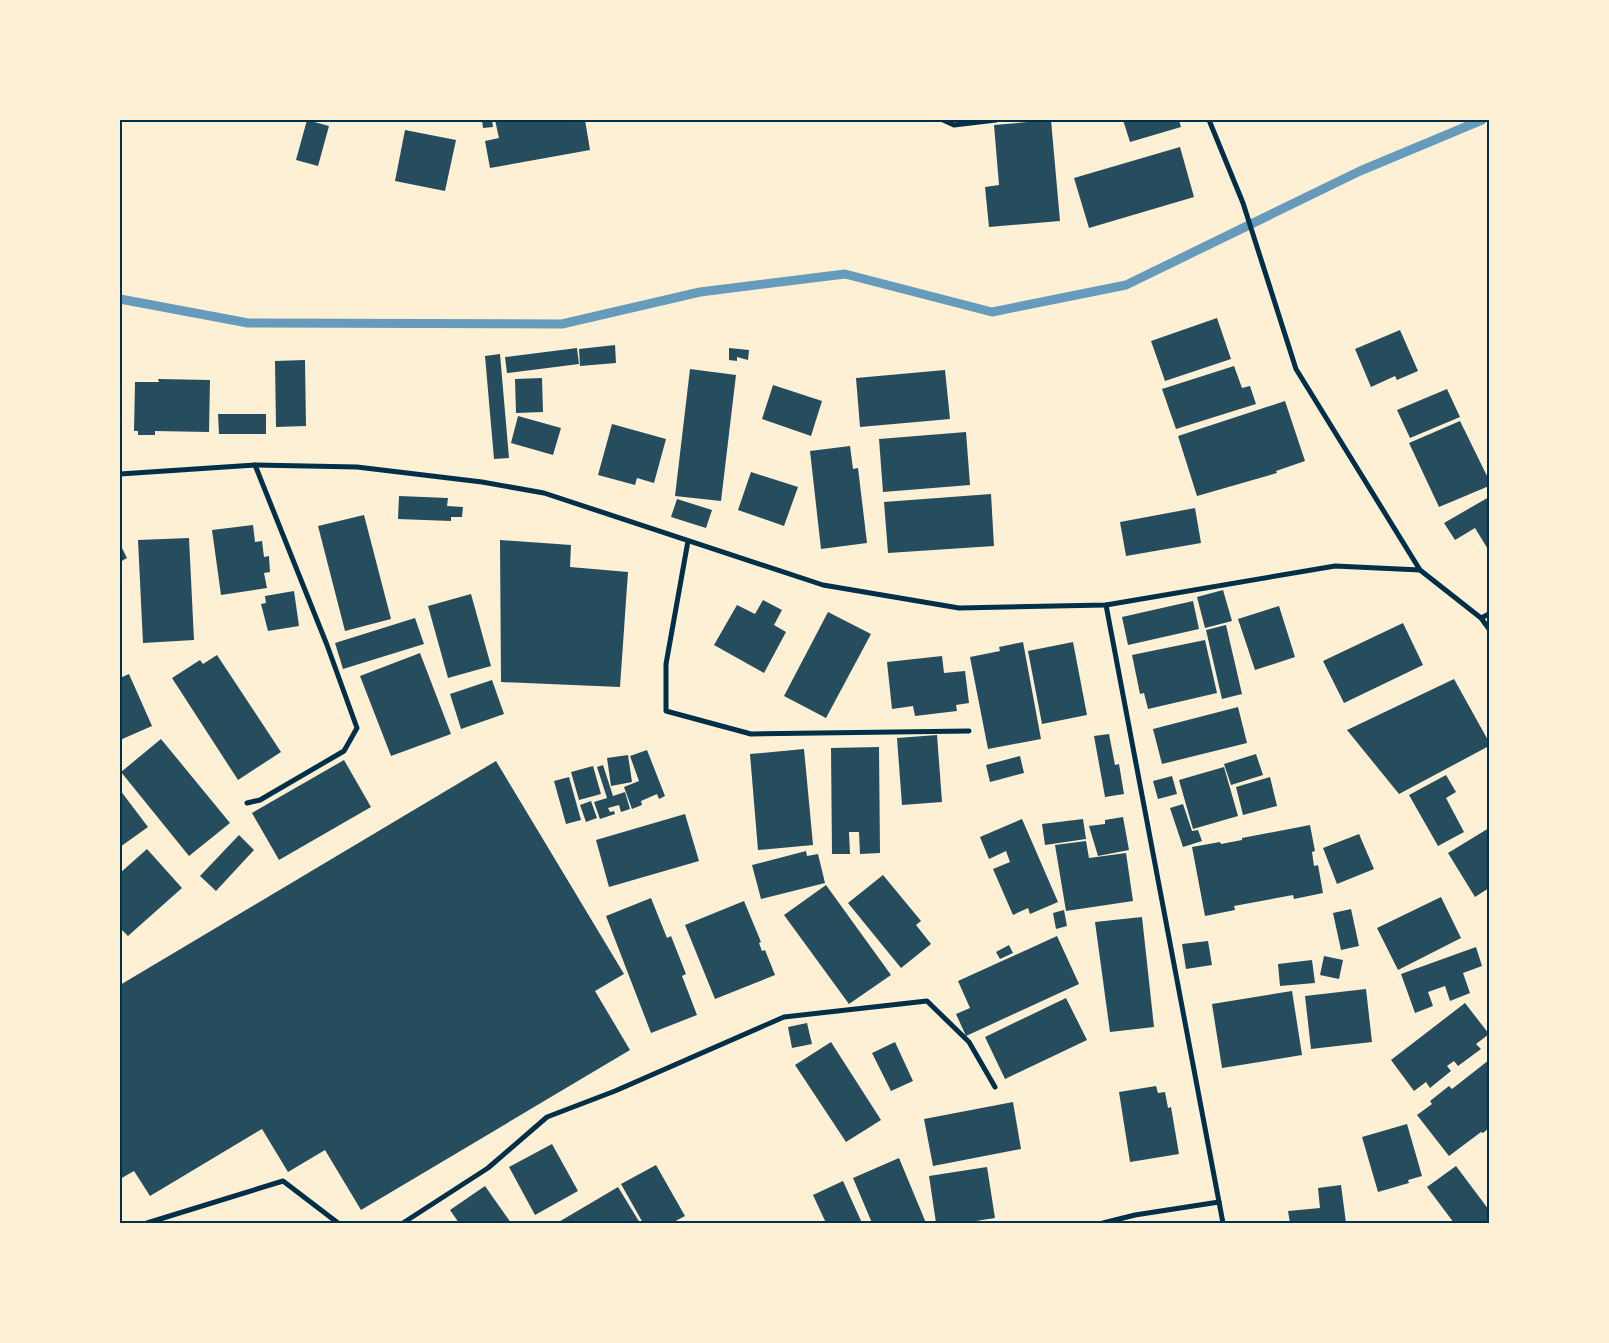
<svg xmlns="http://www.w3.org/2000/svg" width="1609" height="1343" viewBox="0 0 1609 1343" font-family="'Alegreya Sans',sans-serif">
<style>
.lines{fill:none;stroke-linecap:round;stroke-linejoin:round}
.stream{stroke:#669bbc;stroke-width:9}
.building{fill:#264d5e}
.minor{stroke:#003049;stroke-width:5}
.neatline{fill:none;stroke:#003049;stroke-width:2}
</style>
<rect width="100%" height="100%" fill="#fdf0d5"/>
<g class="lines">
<!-- stream -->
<path class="stream" d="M120,299L248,323L562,324L700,292L845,274L992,312L1126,285L1360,171L1482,120"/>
</g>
<!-- building -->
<g class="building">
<path d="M307,120L329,126L318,166L296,160Z"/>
<path d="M482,120H492L493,127L483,128Z"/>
<path d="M495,120H585L590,150L490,168L485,141L499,138Z"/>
<path d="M1051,120L1060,221L989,227L985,187L999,185L994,125Z"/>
<path d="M1123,120H1179L1181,127L1130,142Z"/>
<path d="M405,130L456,140L445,191L395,181Z"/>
<path d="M1180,147L1194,197L1089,228L1074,178Z"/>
<path d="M1217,318L1231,359L1165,381L1151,341Z"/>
<path d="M1400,330L1418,371L1397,380L1395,376L1371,387L1355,349Z"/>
<path d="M615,345L616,363L580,366L579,349Z"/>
<path d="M577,348L579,364L507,373L505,357Z"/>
<path d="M729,348L749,350L748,360L737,357V361L729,360Z"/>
<path d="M500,354L509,458L494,459L485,356Z"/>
<path d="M305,360L306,426L276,427L275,361Z"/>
<path d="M1234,366L1242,388L1250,386L1256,404L1176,429L1162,389Z"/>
<path d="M690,369L736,375L721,501L675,496Z"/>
<path d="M945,370L950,419L860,427L856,378Z"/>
<path d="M542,378L543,412L516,413L515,379Z"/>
<path d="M158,379L210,380L209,432L155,431V435H138V431H134L135,382H159Z"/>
<path d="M773,385L822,401L811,436L762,419Z"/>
<path d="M1447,389L1460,417L1410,438L1397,410Z"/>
<path d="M1285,401L1305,461L1276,471L1277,473L1197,496L1178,436Z"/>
<path d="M218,414H266V434H219Z"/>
<path d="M518,416L561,428L553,455L511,443Z"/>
<path d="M1460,421L1489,480V486L1439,507L1409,443Z"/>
<path d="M612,424L666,439L654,483L637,478L635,485L598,475Z"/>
<path d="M966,432L970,485L883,492L879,439Z"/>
<path d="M850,446L853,469L858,468L867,543L821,549L810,451Z"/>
<path d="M751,472L798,487L784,526L738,510Z"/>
<path d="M991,494L994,546L888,553L884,502Z"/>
<path d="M399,496L448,498L447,506L463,507L462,517H451V521L398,519Z"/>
<path d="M1489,497V551L1475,528L1455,540L1444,523Z"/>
<path d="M677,499L712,510L706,528L671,517Z"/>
<path d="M1195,508L1201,543L1126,556L1120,522Z"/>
<path d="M364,515L391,619L345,631L318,526Z"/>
<path d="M253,525L255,542L262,541L264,557L269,556L270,572L264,573L267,588L221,595L212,530Z"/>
<path d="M189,538L194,640L143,643L138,540Z"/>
<path d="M500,540L571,545L570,567L628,572L620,687L501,682Z"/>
<path d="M120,544L127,558L120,562Z"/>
<path d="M1223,590L1232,621L1205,628L1197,597Z"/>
<path d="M294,591L299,626L268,631L261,604L266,603L265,596Z"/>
<path d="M471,594L491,666L448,678L428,606Z"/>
<path d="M763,600L782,610L774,625L786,632L764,673L714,645L737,605L755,614Z"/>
<path d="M1193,601L1199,629L1128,645L1122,617Z"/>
<path d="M1279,606L1295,657L1255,670L1238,619Z"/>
<path d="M828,612L871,634L826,718L784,696Z"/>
<path d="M415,618L424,644L343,669L335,643Z"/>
<path d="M1403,623L1423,665L1344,703L1323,661Z"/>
<path d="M1226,625L1242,694L1222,699L1206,630Z"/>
<path d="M1205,640L1217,693L1148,709L1144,693L1140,694L1132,655Z"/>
<path d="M1023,642L1041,739L988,749L970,657L1000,651L999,647Z"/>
<path d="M1073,642L1087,715L1042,724L1028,651Z"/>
<path d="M420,653L451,734L391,756L360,676Z"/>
<path d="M217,655L281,752L238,780L172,678L200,660L203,664Z"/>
<path d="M942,656L944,673L965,671L969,703L956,705L957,711L915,716L913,706L892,709L887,662Z"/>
<path d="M129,674L152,726L120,740V678Z"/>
<path d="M1454,679L1489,742V746L1399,794L1347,730Z"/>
<path d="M492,680L504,714L461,729L450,694Z"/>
<path d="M1238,707L1247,743L1162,764L1153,729Z"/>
<path d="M1109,734L1115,765L1119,764L1124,794L1105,797L1094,736Z"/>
<path d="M937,735L942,802L902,805L897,738Z"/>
<path d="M161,739L230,823L189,856L121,772Z"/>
<path d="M879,747L880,853L860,854L859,832H849L850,854H832L831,748Z"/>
<path d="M804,749L813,845L758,850L750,754Z"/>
<path d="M647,750L665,796L659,799L657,794L641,801L642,805L632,809L624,787L639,781L630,756Z"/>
<path d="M1256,754L1263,775L1231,785L1224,764Z"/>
<path d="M628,755L632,782L611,786L607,758Z"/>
<path d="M1020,756L1024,773L990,782L986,765Z"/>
<path d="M344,760L371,807L279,860L252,813Z"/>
<path d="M496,761L624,974L595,991L630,1050L361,1210L325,1150L288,1172L262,1129L150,1196L134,1171L120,1179V985Z"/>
<path d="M603,765L613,796L625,792L630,809L621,812L619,805L608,808L610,812L614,811L615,814L600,819L594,802L607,798L597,767Z"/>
<path d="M593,766L601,794L579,800L571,772Z"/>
<path d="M1224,767L1238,816L1193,829L1179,780Z"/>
<path d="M1446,775L1456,792L1446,798L1464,832L1438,846L1409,795Z"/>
<path d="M1172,776L1177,794L1158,799L1153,781Z"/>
<path d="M569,777L581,820L566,824L554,781Z"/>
<path d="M1270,777L1277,806L1243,815L1236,787Z"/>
<path d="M120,790L148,827L120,847Z"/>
<path d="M591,801L597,818L586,822L580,805Z"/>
<path d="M1183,804L1192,831L1198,830L1202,841L1183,847L1170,808Z"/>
<path d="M685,814L699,861L609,887L596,840Z"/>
<path d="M1123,817L1129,850L1098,856L1089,826L1105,824V820Z"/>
<path d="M1022,819L1058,902L1030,914L1028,908L1013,915L993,869L1010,862L1006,851L989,859L980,837Z"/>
<path d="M1083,819L1086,839L1045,845L1042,824Z"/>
<path d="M1310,825L1315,851L1312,852L1314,866L1318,865L1323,893L1294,899L1293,895L1234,906L1235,910L1205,916L1192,847L1220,842L1221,844L1242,840V838Z"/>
<path d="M1489,828V888L1475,897L1448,853Z"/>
<path d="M1359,834L1374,869L1337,884L1323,848Z"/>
<path d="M239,835L254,850L216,891L200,876Z"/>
<path d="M1086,841L1089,858L1126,853L1133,901L1066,911L1055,845Z"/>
<path d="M147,849L182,888L128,936L120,928V873Z"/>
<path d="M806,851L807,856L818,854L825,883L761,899L752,865Z"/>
<path d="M883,875L921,921L916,925L931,944L901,968L848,903Z"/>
<path d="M826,885L891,975L849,1004L784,915Z"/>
<path d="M1441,897L1461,938L1398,970L1377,928Z"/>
<path d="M651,898L667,938L671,936L686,974L682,976L697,1015L651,1033L606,916Z"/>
<path d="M744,901L761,942L759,943L762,951L765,950L775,975L715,999L685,925Z"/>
<path d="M1351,909L1359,946L1341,950L1333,913Z"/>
<path d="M1064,910L1067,926L1056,929L1053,913Z"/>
<path d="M1142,917L1154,1027L1110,1032L1095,922Z"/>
<path d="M1057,936L1079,984L966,1036L956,1014L970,1008L958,981Z"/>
<path d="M1208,941L1212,965L1186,969L1182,944Z"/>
<path d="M1009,945L1013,953L1000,959L996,952Z"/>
<path d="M1476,947L1482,966L1463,973L1470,993L1450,1001L1445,986L1428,992L1433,1006L1415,1013L1401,974Z"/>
<path d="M1324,956L1343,960L1339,979L1320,975Z"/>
<path d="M1312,960L1315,983L1280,986L1278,964Z"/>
<path d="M1366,989L1372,1042L1311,1049L1305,996Z"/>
<path d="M1292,991L1302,1055L1222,1068L1212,1004Z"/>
<path d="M1066,998L1087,1040L1005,1079L985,1037Z"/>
<path d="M1465,1003L1489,1034L1476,1044L1481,1049L1458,1066L1454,1061L1447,1066L1451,1071L1430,1088L1426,1082L1414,1091L1391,1060Z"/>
<path d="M807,1023L812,1044L792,1048L788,1027Z"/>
<path d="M831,1042L881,1120L846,1142L795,1065Z"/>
<path d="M895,1042L913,1081L891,1091L872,1053Z"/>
<path d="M1489,1060V1128L1483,1133L1481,1132L1449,1156L1417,1115L1432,1104L1430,1101L1449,1086L1452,1089Z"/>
<path d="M1156,1086L1158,1093L1165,1092L1168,1108L1171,1107L1179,1154L1130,1162L1119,1092Z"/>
<path d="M1013,1102L1021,1149L933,1166L924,1119Z"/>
<path d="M1407,1124L1422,1176L1408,1180L1409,1183L1378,1192L1362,1137Z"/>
<path d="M552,1144L578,1191L535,1215L509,1167Z"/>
<path d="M899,1158L926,1223H872L853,1178Z"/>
<path d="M656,1165L685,1216L672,1223H643L621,1184Z"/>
<path d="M1456,1166L1489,1210L1488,1223H1454L1427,1187Z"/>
<path d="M987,1167L995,1218L963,1223H936L929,1176Z"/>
<path d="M843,1181L862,1223H826L813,1195Z"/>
<path d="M1341,1185L1346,1223H1290L1288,1211L1320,1208L1318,1188Z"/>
<path d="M485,1186L511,1223H459L450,1210Z"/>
<path d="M618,1187L640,1223H557Z"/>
</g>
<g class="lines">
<!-- minor -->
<g class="minor">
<path d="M943,120L954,125L996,120"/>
<path d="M1209,120L1243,203L1296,369L1420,570"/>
<path d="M120,474L255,465L357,467L482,482L544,493L823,585L959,608L1106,605L1335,566L1420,570L1481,618L1489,629"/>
<path d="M688,541L666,664V711L751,734L969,731"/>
<path d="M1106,605L1223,1223"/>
<path d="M1481,618L1489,614"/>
<path d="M247,803L260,800L344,751L357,728L327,645L255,465"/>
<path d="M147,1223L283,1181L338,1223"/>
<path d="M403,1223L488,1168L547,1117L615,1091L784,1017L927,1001L969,1042L995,1087"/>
<path d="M1103,1223L1135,1215L1219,1202"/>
</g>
</g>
<!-- border -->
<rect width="1609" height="1343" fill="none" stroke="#fdf0d5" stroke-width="242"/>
<rect x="121" y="121" width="1367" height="1101" class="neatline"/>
</svg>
